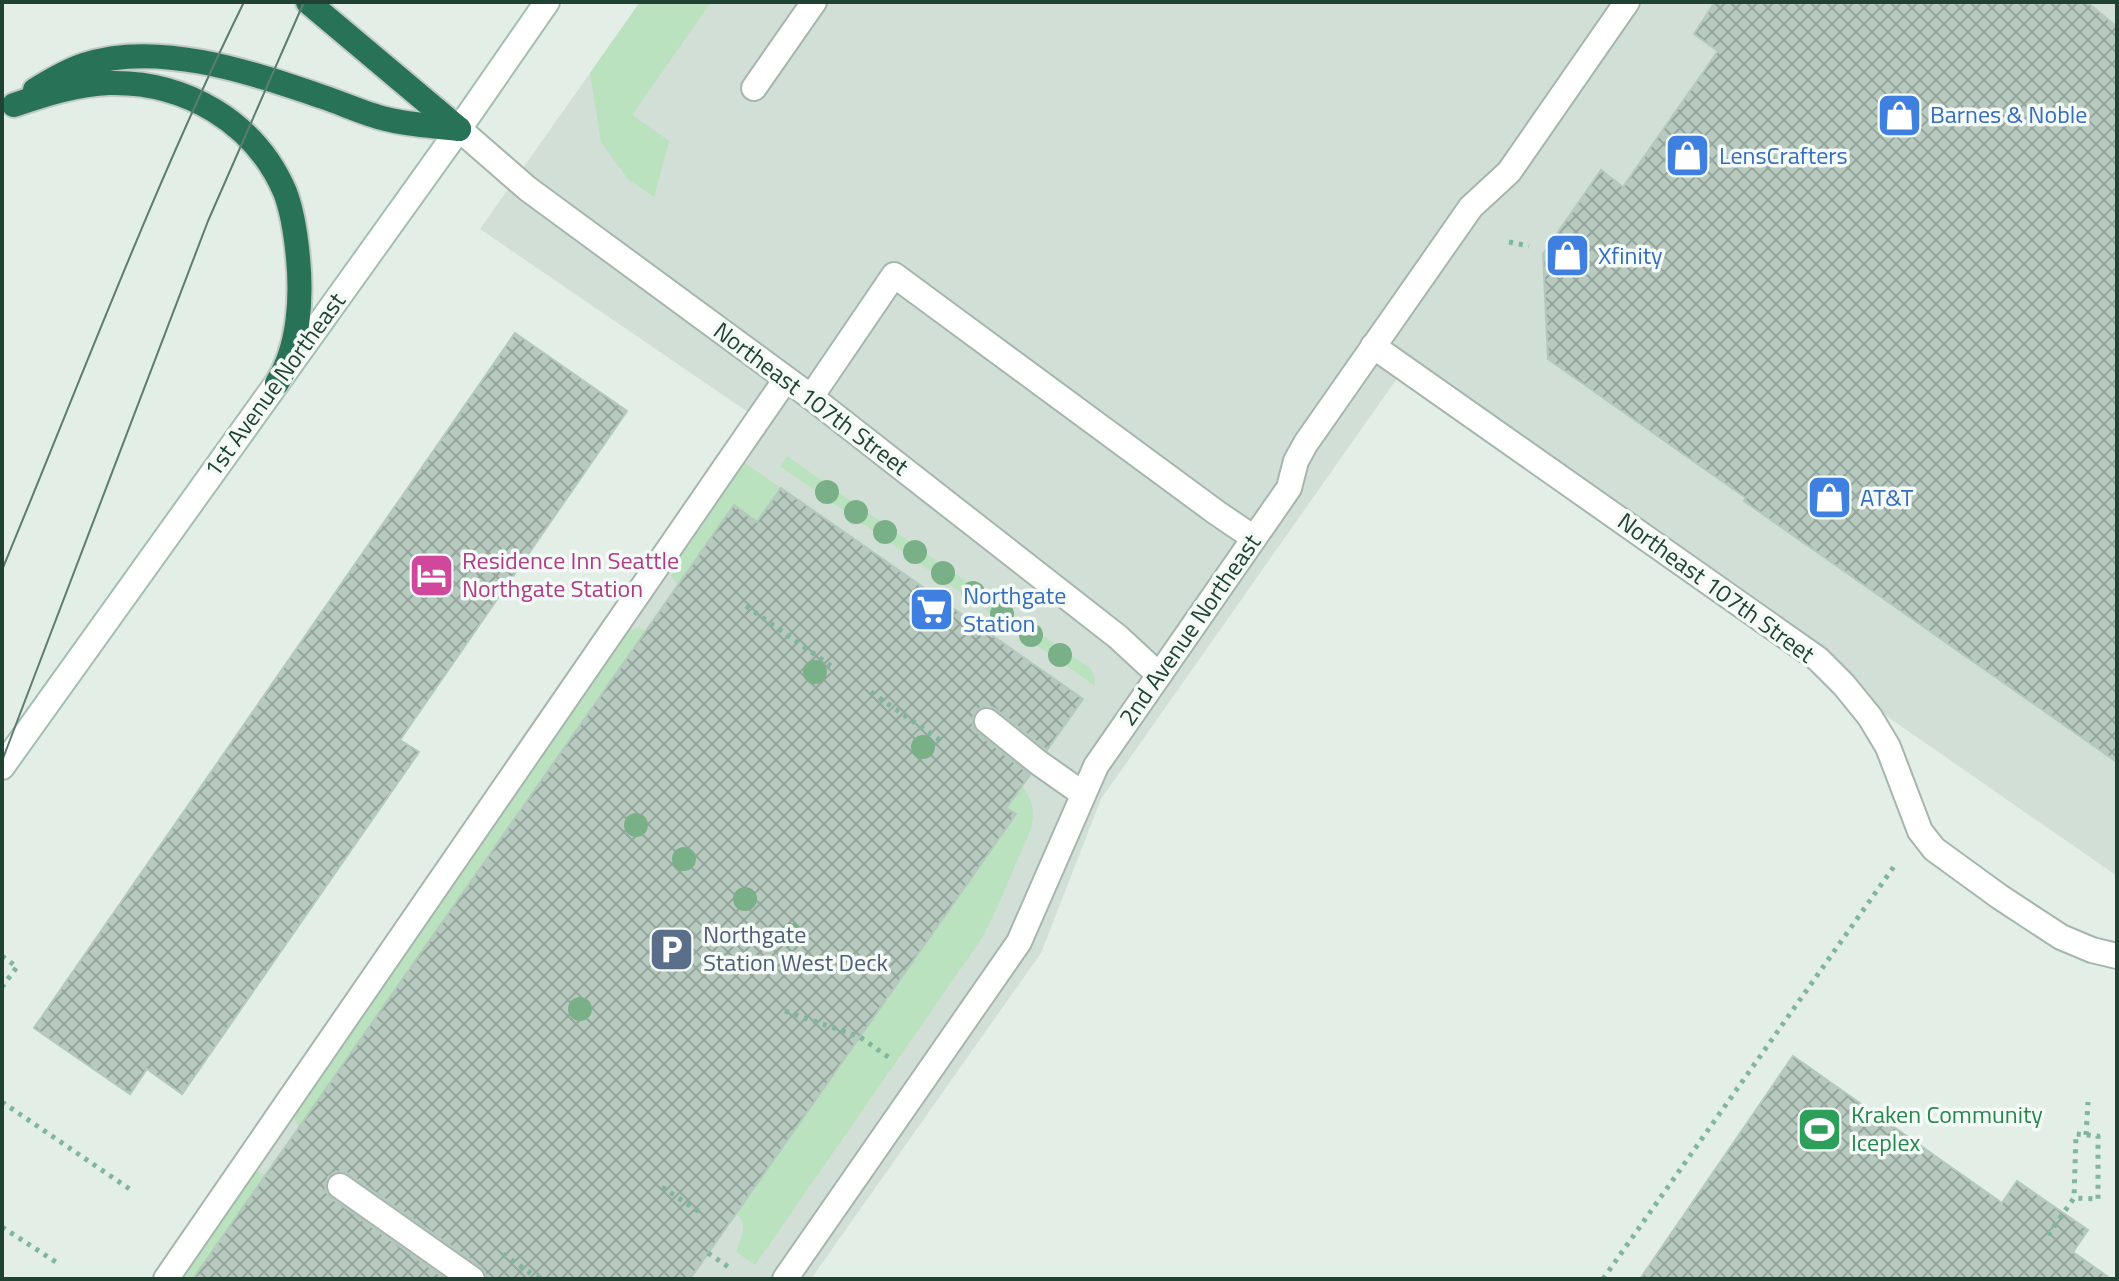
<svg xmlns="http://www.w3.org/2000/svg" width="2119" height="1281" viewBox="0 0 2119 1281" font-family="'Titillium Web',sans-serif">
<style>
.built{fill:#d1dfd6}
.grass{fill:#bae2be}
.building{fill:url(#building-cross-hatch);stroke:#b4c9bd;stroke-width:2}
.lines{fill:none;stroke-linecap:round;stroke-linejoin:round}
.service-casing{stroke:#a5b7ad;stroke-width:28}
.secondary-casing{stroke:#a3bfb0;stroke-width:28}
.motorway-casing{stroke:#c1cac6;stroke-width:28}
.path{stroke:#80b69c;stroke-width:5;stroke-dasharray:4 6;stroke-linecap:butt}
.service{stroke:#fff;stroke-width:24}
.secondary{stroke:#fff;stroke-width:24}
.motorway{stroke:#287257;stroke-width:24}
.tram{stroke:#5b7e6e;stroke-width:2}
.tree{fill:#7ab087}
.labels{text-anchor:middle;stroke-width:7;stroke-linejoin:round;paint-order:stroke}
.shop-label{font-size:24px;fill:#366cbe;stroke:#f4faf6;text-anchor:start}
.street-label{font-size:24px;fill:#204233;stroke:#f4faf6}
.hotel-label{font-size:24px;fill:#b23c85;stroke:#f4faf6;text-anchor:start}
.service-label{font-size:24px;fill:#4e5e75;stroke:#f4faf6;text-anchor:start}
.leisure-label{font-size:24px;fill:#27864d;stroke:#f4faf6;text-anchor:start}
</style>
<defs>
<pattern id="building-cross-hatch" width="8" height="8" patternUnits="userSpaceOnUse" patternTransform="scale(2)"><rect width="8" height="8" fill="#b8cac0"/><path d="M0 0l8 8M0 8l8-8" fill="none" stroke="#95a69d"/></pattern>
</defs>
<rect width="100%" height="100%" fill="#e3eee7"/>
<!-- built -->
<path class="built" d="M640,2H2117V876L1398,377L1101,799L1041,953L811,1279H160L761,421L480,229Z"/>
<!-- grass -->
<g class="grass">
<path d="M640,2H711L632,115L669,141L654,197L628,179L601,142L590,73Z"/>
<path d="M787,456L1091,669L1094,676L1095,686L780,466Z"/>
<path d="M745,463L781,488L757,522L734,505L678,585L671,576L673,568Z"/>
<path d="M638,628L646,631L299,1127L293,1116L295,1107L625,635L631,630Z"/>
<path d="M1022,786C1033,801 1035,811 1031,829L995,912L982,938L755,1265L736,1252C741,1238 749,1224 736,1214L1015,814L1007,808Z"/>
<path d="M258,1172L265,1175L193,1279H174L251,1173Z"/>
</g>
<!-- building -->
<g class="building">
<path d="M1715,2H2087L2117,27V762L1744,501L1746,498L1548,359L1543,254L1601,170L1623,187L1718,51L1694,34Z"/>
<path d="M515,333L627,411L400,740L419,752L182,1094L147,1069L130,1094L34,1028Z"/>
<path d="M781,488L1083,699L1047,750L996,709L990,706L982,707L975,712L972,719L973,726L977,732L1030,775L1006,808L1016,814L690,1279H487L485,1272L481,1267L349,1174L341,1171L333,1173L328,1177L325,1184L326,1192L331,1198L446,1279H193L734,505L757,522Z"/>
<path d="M1793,1056L2002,1203L2017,1181L2088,1230L2073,1252L2111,1279H1640Z"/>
</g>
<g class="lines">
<defs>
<g id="service">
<path d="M754,88L814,2"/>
<path d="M459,129L528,189L811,397L1118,637L1159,675"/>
<path d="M1373,346L1818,659L1844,685L1870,717L1888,747L1920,831L1934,849L2000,897L2061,937L2092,950L2117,956"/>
<path d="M811,397L894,275L1217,513L1254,538"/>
<path d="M987,721L1039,763L1083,794"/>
<path d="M340,1186L472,1279"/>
<path d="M166,1279L786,379"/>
<path d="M785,1279L1019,942L1096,766L1289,488L1296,461L1306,443L1471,207L1509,172L1627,2"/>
</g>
<path id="secondary" d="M2,767L459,129L547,2"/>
<g id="motorway">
<path d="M308,2L459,129"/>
<path d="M35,90C50,81 66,71 84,65C158,40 252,73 323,97C344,104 365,114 386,119C410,125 435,126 459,129"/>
<path d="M14,105C43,95 77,84 109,83C185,81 255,122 285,192C293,213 296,236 298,258C302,299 299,348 277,383"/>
</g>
</defs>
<!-- service casing -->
<use href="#service" class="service-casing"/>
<!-- secondary casing -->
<use href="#secondary" class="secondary-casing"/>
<!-- motorway casing -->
<use href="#motorway" class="motorway-casing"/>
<!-- path -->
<g class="path">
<path d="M1509,242L1529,246"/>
<path d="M746,606L834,668"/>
<path d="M871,692L944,743"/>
<path d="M2,956L17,967L2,987"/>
<path d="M785,1011L860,1037L891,1059"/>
<path d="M2,1102L134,1192"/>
<path d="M2086,1135L2088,1102"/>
<path d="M662,1187L701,1213"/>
<path d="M2,1227L59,1264"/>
<path d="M2048,1235L2074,1198L2076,1134L2098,1136V1199L2074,1198"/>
<path d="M708,1253L730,1268"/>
<path d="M503,1254L539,1279"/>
<path d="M1603,1279L1895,865"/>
</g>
<!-- service -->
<use href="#service" class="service"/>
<!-- secondary -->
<use href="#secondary" class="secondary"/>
<!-- motorway -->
<use href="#motorway" class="motorway"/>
<!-- tram -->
<g class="tram">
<path d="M2,570C81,380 153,187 244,2"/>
<path d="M2,761L208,221L304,2"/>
</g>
</g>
<!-- trees -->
<g class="tree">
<circle cx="827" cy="492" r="12"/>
<circle cx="856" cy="512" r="12"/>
<circle cx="885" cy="532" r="12"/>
<circle cx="915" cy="552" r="12"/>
<circle cx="943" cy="573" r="12"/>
<circle cx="973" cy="593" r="12"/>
<circle cx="1002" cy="614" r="12"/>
<circle cx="1031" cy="635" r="12"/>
<circle cx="1060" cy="655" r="12"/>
<circle cx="815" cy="672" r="12"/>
<circle cx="923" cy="747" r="12"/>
<circle cx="636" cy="825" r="12"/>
<circle cx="684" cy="859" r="12"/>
<circle cx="745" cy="899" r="12"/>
<circle cx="791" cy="935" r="12"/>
<circle cx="580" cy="1009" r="12"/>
</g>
<!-- icons -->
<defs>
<symbol id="shop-square" viewBox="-11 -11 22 22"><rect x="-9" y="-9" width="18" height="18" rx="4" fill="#3f7fe0" stroke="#f4faf6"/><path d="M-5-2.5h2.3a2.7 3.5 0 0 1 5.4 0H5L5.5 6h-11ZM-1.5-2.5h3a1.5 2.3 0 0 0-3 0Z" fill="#fff"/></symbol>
<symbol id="hotel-square" viewBox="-11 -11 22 22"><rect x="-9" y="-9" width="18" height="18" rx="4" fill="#d1479c" stroke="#f4faf6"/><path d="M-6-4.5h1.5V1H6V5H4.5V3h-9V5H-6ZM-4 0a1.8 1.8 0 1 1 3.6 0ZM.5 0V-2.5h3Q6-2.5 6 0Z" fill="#fff"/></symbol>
<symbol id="supermarket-square" viewBox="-11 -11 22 22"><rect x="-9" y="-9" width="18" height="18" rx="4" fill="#3f7fe0" stroke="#f4faf6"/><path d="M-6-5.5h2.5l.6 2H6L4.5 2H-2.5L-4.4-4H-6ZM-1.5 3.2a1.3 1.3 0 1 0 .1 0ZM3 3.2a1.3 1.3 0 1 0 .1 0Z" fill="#fff"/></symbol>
<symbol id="parking-square" viewBox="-11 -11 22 22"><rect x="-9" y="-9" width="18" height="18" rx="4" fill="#5c6f8a" stroke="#f4faf6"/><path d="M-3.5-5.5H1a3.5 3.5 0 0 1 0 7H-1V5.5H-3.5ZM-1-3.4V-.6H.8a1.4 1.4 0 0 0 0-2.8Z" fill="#fff"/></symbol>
<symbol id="stadium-square" viewBox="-11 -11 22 22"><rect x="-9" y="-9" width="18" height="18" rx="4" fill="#2e9e5b" stroke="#f4faf6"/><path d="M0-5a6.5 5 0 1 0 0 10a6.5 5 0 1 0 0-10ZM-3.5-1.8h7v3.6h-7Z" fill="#fff"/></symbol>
</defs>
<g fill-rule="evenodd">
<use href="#shop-square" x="1874" y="90" width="51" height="51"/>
<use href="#shop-square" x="1662" y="130" width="51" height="51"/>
<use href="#shop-square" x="1542" y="230" width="51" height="51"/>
<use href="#shop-square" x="1804" y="472" width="51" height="51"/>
<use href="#hotel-square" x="406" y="550" width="51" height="51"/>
<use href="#supermarket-square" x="906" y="584" width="51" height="51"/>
<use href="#parking-square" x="646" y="924" width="51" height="51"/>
<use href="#stadium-square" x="1794" y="1104" width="51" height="51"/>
</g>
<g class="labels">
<!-- shop labels -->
<g class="shop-label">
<text x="1930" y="123">Barnes &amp; Noble</text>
<text x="1719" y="164">LensCrafters</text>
<text x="1598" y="264">Xfinity</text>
<text x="1860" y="506">AT&amp;T</text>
<text x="963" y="604">Northgate<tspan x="963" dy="28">Station</tspan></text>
</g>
<!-- street labels -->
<g class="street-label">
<text transform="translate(275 385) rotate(-54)" y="8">1st Avenue Northeast</text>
<text transform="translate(811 399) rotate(37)" y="8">Northeast 107th Street</text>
<text transform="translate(1716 588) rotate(36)" y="8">Northeast 107th Street</text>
<text transform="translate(1190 630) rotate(-55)" y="8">2nd Avenue Northeast</text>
</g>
<!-- hotel labels -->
<g class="hotel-label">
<text x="462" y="569">Residence Inn Seattle<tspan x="462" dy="28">Northgate Station</tspan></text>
</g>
<!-- service labels -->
<g class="service-label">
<text x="703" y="943">Northgate<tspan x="703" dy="28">Station West Deck</tspan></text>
</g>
<!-- leisure labels -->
<g class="leisure-label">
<text x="1851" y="1123">Kraken Community<tspan x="1851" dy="28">Iceplex</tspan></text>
</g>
</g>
<!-- border -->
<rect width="2119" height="1281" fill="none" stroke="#204233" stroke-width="8"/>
</svg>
